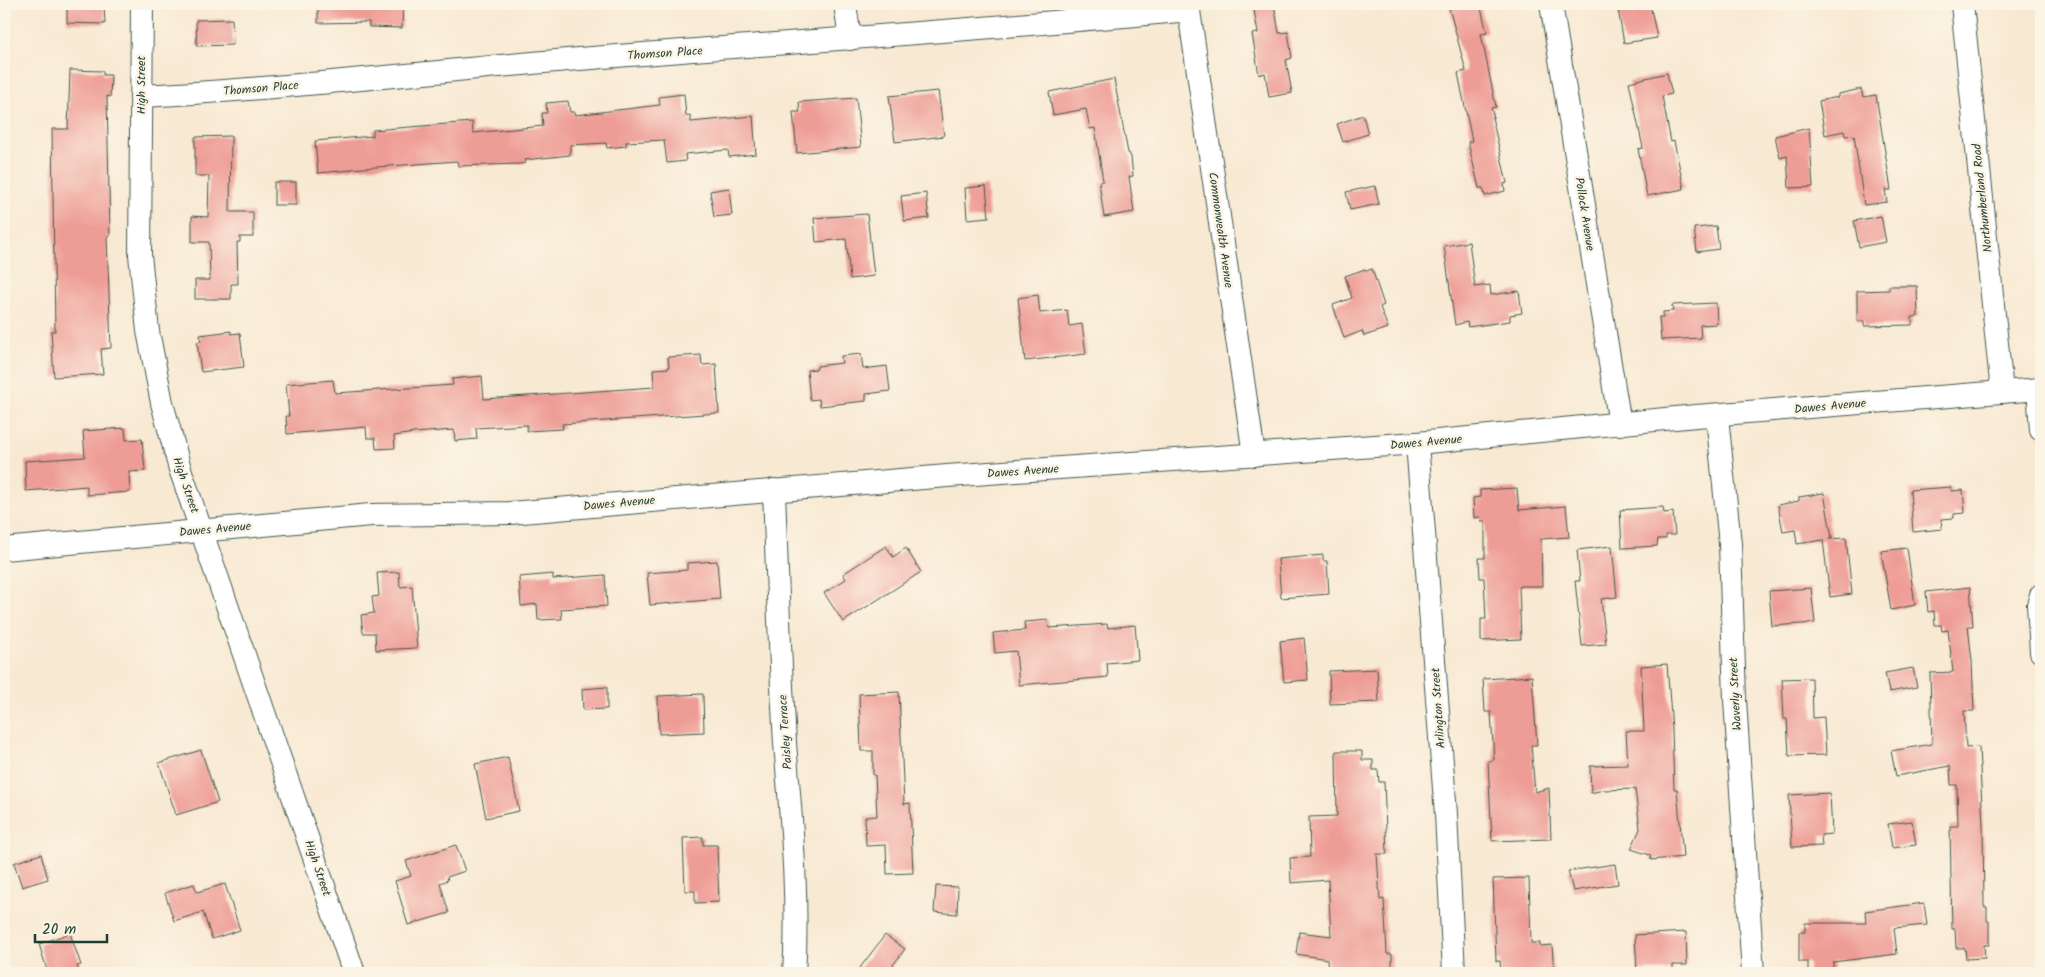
<svg xmlns="http://www.w3.org/2000/svg" width="2045" height="977" viewBox="0 0 2045 977" font-family="Kalam,sans-serif">
<style>
.building{fill:#ee9d96}
.lines{fill:none;stroke-linecap:round;stroke-linejoin:round}
.minor-casing{stroke:#40574c;stroke-width:24}
.minor{stroke:#fff;stroke-width:22}
.labels{text-anchor:middle;stroke-width:5;stroke-linejoin:round;paint-order:stroke}
.street-label{font-size:12px;fill:#1f3d34;stroke:#fcf5e5}
</style>
<rect width="100%" height="100%" fill="#fcf5e5"/>
<filter id="ink" filterUnits="userSpaceOnUse"><feTurbulence type="fractalNoise" baseFrequency=".02" numOctaves="2"/><feDisplacementMap in="SourceGraphic" scale="10" xChannelSelector="R" yChannelSelector="G"/><feConvolveMatrix kernelMatrix="1 2 1 2 8 2 1 2 1" color-interpolation-filters="sRGB"/></filter>
<filter id="wash" filterUnits="userSpaceOnUse"><feTurbulence type="fractalNoise" baseFrequency=".0096" numOctaves="4" result="noise"/><feDisplacementMap in="SourceGraphic" scale="20" xChannelSelector="R" yChannelSelector="G"/><feGaussianBlur stdDeviation="1.12" result="paint"/><feColorMatrix in="noise" values="0 0 0 0 0 0 0 0 0 0 0 0 0 0 0 0 0 1.4 0 .05"/><feComposite in="paint" operator="in"/></filter>
<g filter="url(#wash)">
<rect width="100%" height="100%" fill="#f8e9d3"/>
<g id="blocks">
<!-- building -->
<g class="building">
<path d="M67,4H104L105,24L67,23Z"/>
<path d="M318,4H403L402,28L369,27V22L318,23Z"/>
<path d="M1253,4H1274L1279,33L1288,32L1292,58L1286,60L1292,93L1269,97L1265,73L1259,75L1252,34L1258,33Z"/>
<path d="M1448,4H1480L1487,33L1481,34L1496,107L1491,108L1494,117H1492L1507,183L1504,184L1505,191L1485,196L1483,188H1479L1468,142L1472,141L1458,73L1466,71Z"/>
<path d="M1617,4H1650L1657,38L1624,43Z"/>
<path d="M232,19L233,45L197,46L196,20Z"/>
<path d="M70,70L103,71V75H111L110,97L107,96L110,236L107,237L111,348L101,349L103,374L54,377L51,331H55L52,129H68Z"/>
<path d="M1667,73L1672,94L1662,96L1671,142L1674,141L1684,189L1647,196L1638,149L1643,148L1629,82Z"/>
<path d="M1114,79L1128,153H1129L1131,157L1133,176L1129,177L1134,212L1104,217L1099,182L1103,181L1095,128L1090,129L1086,109L1053,115L1049,92Z"/>
<path d="M1861,89L1863,97L1876,95L1891,190H1885L1887,202L1864,205L1854,135L1845,136L1844,131L1825,135L1819,101L1838,97V94Z"/>
<path d="M938,91L944,136L895,142L889,96Z"/>
<path d="M684,94L686,116L690,115L691,122L753,116L756,154L729,157L728,150L685,154L686,161L667,163L664,140L626,142V146L607,148L606,143L570,145V155L525,160L526,163L519,164L458,166L457,161L350,169L351,170L318,173L315,141L373,136V130L472,122L473,133L543,126L542,113H547L546,103L568,101L570,112H574L575,115L660,105L659,97Z"/>
<path d="M856,98L861,147L797,153L793,112H800L799,102Z"/>
<path d="M1363,115L1368,134L1343,142L1337,124Z"/>
<path d="M1809,128L1813,187L1789,188L1787,156L1780,158L1775,136Z"/>
<path d="M231,136L230,212H253V237H240V242H237L238,284H231V299H195V280H210L209,242H192V216L208,217L209,176H195V137Z"/>
<rect x="274" y="182" width="22" height="23"/>
<path d="M986,186L989,217L967,219L965,188Z"/>
<path d="M1375,186L1379,204L1350,210L1346,192Z"/>
<path d="M729,188L732,215L714,217L710,191Z"/>
<path d="M926,193L929,218L904,221L901,196Z"/>
<path d="M867,214L874,276L850,279L846,239L816,242L814,218Z"/>
<path d="M1881,216L1886,242L1859,247L1854,221Z"/>
<path d="M1716,226L1719,249L1697,252L1694,228Z"/>
<path d="M1469,242L1475,287L1490,285L1491,295L1519,291L1522,313L1510,315V321L1468,327L1467,322L1455,325L1444,246Z"/>
<path d="M1365,269L1366,271L1372,269L1384,305L1380,307L1388,328L1364,336L1362,331L1344,338L1333,305L1352,298L1345,276Z"/>
<path d="M1889,286H1917L1918,317H1912V325L1864,326V321H1857V291L1889,290Z"/>
<path d="M1038,295L1040,313L1067,310L1069,326L1082,324L1086,354L1025,361L1018,298Z"/>
<path d="M1716,303L1717,324L1700,325L1701,338L1661,340L1659,317H1663V312L1673,311L1672,305Z"/>
<path d="M231,331V334L240,333L244,367L201,372L197,342L201,341L200,335Z"/>
<path d="M861,354L863,369L887,366L890,391L866,394V401L820,406L819,399L810,400L807,370L817,369V366L842,363L841,356Z"/>
<path d="M701,355L702,365L716,364L719,413L562,424L563,429L527,431V425L476,428L477,439L455,441L454,430L414,433L394,436L395,448L376,449L375,438H367L366,427L287,434L286,416H289L286,384L333,380L335,393L453,385L452,379L482,376L484,399L654,387L653,369L669,368L668,357Z"/>
<path d="M125,428L126,440L142,439L145,471L129,472L130,492L87,495V486L26,491L25,461L85,457L83,431Z"/>
<path d="M1951,487V491L1963,490L1965,513L1954,514V518L1941,519L1942,529L1913,532L1910,490Z"/>
<path d="M1517,488L1519,510L1566,506L1569,537L1541,539L1542,586H1519L1521,639L1481,641V619H1486L1484,578H1480L1479,558H1485V521H1481L1480,517L1474,518L1473,498L1480,497V490Z"/>
<path d="M1824,493L1832,538L1829,539L1846,538L1852,594L1830,597L1823,540L1797,544L1795,530L1783,532L1778,505L1799,501V497Z"/>
<path d="M1663,507L1664,513L1673,512L1675,535H1666V539H1658L1657,546L1622,548L1620,510Z"/>
<path d="M886,546L893,557L906,548L921,572L843,622L824,593L846,579L843,574Z"/>
<path d="M1612,546L1617,597L1601,599L1606,644L1582,646L1575,581H1580L1577,550Z"/>
<path d="M1907,548L1915,605L1891,610L1881,551Z"/>
<path d="M1323,555V561H1327L1329,594L1281,598L1278,559Z"/>
<path d="M717,561L720,599L650,605L647,573L687,570V563Z"/>
<path d="M399,572L400,587L412,586L417,648L376,650L375,633H363L361,615L374,613L372,597L379,596L377,573Z"/>
<path d="M553,574V579L605,575L607,606L561,609L562,619L538,620L537,604L521,606L519,577Z"/>
<path d="M1970,587L1973,626H1968L1972,661L1974,711H1964L1966,748L1979,747L1983,826L1984,907H1987V921H1989V945H1984L1985,958L1966,959L1965,948H1956L1955,929H1952L1950,826H1958L1957,785H1951L1950,766L1896,776L1891,751L1932,744L1930,673L1953,672L1948,630L1942,631L1941,625H1935L1934,611L1928,612L1926,592Z"/>
<path d="M1811,588L1815,623L1772,626L1769,591Z"/>
<path d="M1048,620L1049,628L1107,624L1108,628L1135,625L1138,660L1107,663L1108,677L1019,685L1016,651L995,653L993,633L1025,630L1024,622Z"/>
<path d="M1304,638L1308,680L1284,682L1280,641Z"/>
<path d="M1667,664L1672,729L1674,789H1677L1683,857L1651,860L1650,855L1631,849L1640,829L1635,789L1603,790L1591,793L1590,766L1628,765L1626,731H1644L1641,666Z"/>
<path d="M1913,668L1917,687L1889,692L1885,673Z"/>
<path d="M1377,669L1379,702L1330,704L1329,671Z"/>
<path d="M1532,676L1537,745H1531L1535,792L1549,788L1551,839L1492,841L1488,761L1494,760L1491,712H1485L1483,679Z"/>
<path d="M1812,678L1813,718L1824,717L1826,755L1789,756L1787,719H1784L1782,679Z"/>
<path d="M607,687V709L583,710L582,689Z"/>
<path d="M899,692L904,804L910,803L913,873L887,874L886,845L866,846L865,817L877,816L875,775H873V751H861L859,694Z"/>
<path d="M703,694L704,732L659,734L658,696Z"/>
<path d="M201,750L218,802L176,815L159,763Z"/>
<path d="M1336,751H1362V760H1373V770H1378L1379,782H1384L1387,854H1377L1380,900L1384,899L1387,954H1392V973H1328L1327,959L1296,954L1299,932L1331,936L1328,880L1291,883L1290,858L1310,857L1309,817L1337,816Z"/>
<path d="M508,757L519,811L486,818L475,764Z"/>
<path d="M1830,793L1832,834L1821,835L1822,846L1792,847L1789,795Z"/>
<path d="M1912,821L1916,845L1892,848L1888,824Z"/>
<path d="M703,837V845H717L719,902L695,903V891H685L683,838Z"/>
<path d="M456,845L465,871L447,877L448,880L440,883L449,913L408,925L395,881L411,876L406,861Z"/>
<path d="M41,854L48,879L22,887L14,863Z"/>
<path d="M1615,864L1618,884L1573,891L1568,871Z"/>
<path d="M1529,878L1531,943H1540V946L1552,945L1554,973H1501L1500,961H1496L1493,879Z"/>
<path d="M194,884L197,892L225,884L240,930L212,939L203,912L174,921L165,893Z"/>
<path d="M936,886L958,887L957,914L934,912Z"/>
<path d="M1924,903L1927,925L1894,928L1897,954L1833,962V973H1808V962H1799V932H1805V923H1866L1865,911Z"/>
<path d="M1686,932L1687,965H1673V970L1637,971L1635,935Z"/>
<path d="M70,933L81,965L77,966L80,973H48L39,944Z"/>
<path d="M885,935L905,949L887,973H856Z"/>
</g>
</g>
</g>
<g filter="url(#ink)">
<use href="#blocks" fill-opacity="0" stroke="#40574c" stroke-width="1"/>
<g class="lines">
<defs>
<g id="minor">
<path d="M142,4L140,255L148,331L162,403L180,469L354,973"/>
<path d="M845,4L850,39"/>
<path d="M1188,4L1254,455"/>
<path d="M1551,4L1620,424"/>
<path d="M1962,4L2002,392"/>
<path d="M141,96C283,89 425,72 567,60C774,43 982,30 1189,10"/>
<path d="M2038,389L2041,430"/>
<path d="M1717,416L1730,544L1735,700L1753,973"/>
<path d="M1417,443L1446,814L1454,973"/>
<path d="M774,490C777,574 780,659 785,743C791,820 799,897 794,973"/>
<path d="M4,549L371,515L510,513L947,476L1417,443L1696,416L2041,389"/>
<path d="M2041,595L2038,605L2041,652"/>
</g>
</defs>
<!-- minor casing -->
<use href="#minor" class="minor-casing"/>
<!-- minor -->
<use href="#minor" class="minor"/>
</g>
</g>
<g class="labels">
<!-- street labels -->
<g class="street-label">
<text transform="translate(665 53) rotate(-4)" y="4">Thomson Place</text>
<text transform="translate(141 85) rotate(-90)" y="4">High Street</text>
<text transform="translate(261 88) rotate(-5)" y="4">Thomson Place</text>
<text transform="translate(1982 198) rotate(-96)" y="4">Northumberland Road</text>
<text transform="translate(1585 214) rotate(81)" y="4">Pollock Avenue</text>
<text transform="translate(1221 230) rotate(82)" y="4">Commonwealth Avenue</text>
<text transform="translate(1830 406) rotate(-5)" y="4">Dawes Avenue</text>
<text transform="translate(1426 442) rotate(-5)" y="4">Dawes Avenue</text>
<text transform="translate(1023 471) rotate(-4)" y="4">Dawes Avenue</text>
<text transform="translate(186 485) rotate(71)" y="4">High Street</text>
<text transform="translate(619 503) rotate(-5)" y="4">Dawes Avenue</text>
<text transform="translate(215 529) rotate(-5)" y="4">Dawes Avenue</text>
<text transform="translate(1735 694) rotate(-93)" y="4">Waverly Street</text>
<text transform="translate(1438 708) rotate(-94)" y="4">Arlington Street</text>
<text transform="translate(785 732) rotate(-94)" y="4">Paisley Terrace</text>
<text transform="translate(318 868) rotate(71)" y="4">High Street</text>
</g>
</g>
<!-- margin -->
<rect width="2045" height="977" fill="none" stroke="#fcf5e5" stroke-width="20"/>
<!-- scale -->
<path d="M35 934v8h72v-8" fill="none" stroke="#1f3d34" stroke-width="2.5"/>
<text x="42" y="934" font-size="15" fill="#1f3d34" stroke="#fcf5e5" stroke-width="4" paint-order="stroke">20 m</text>
</svg>
